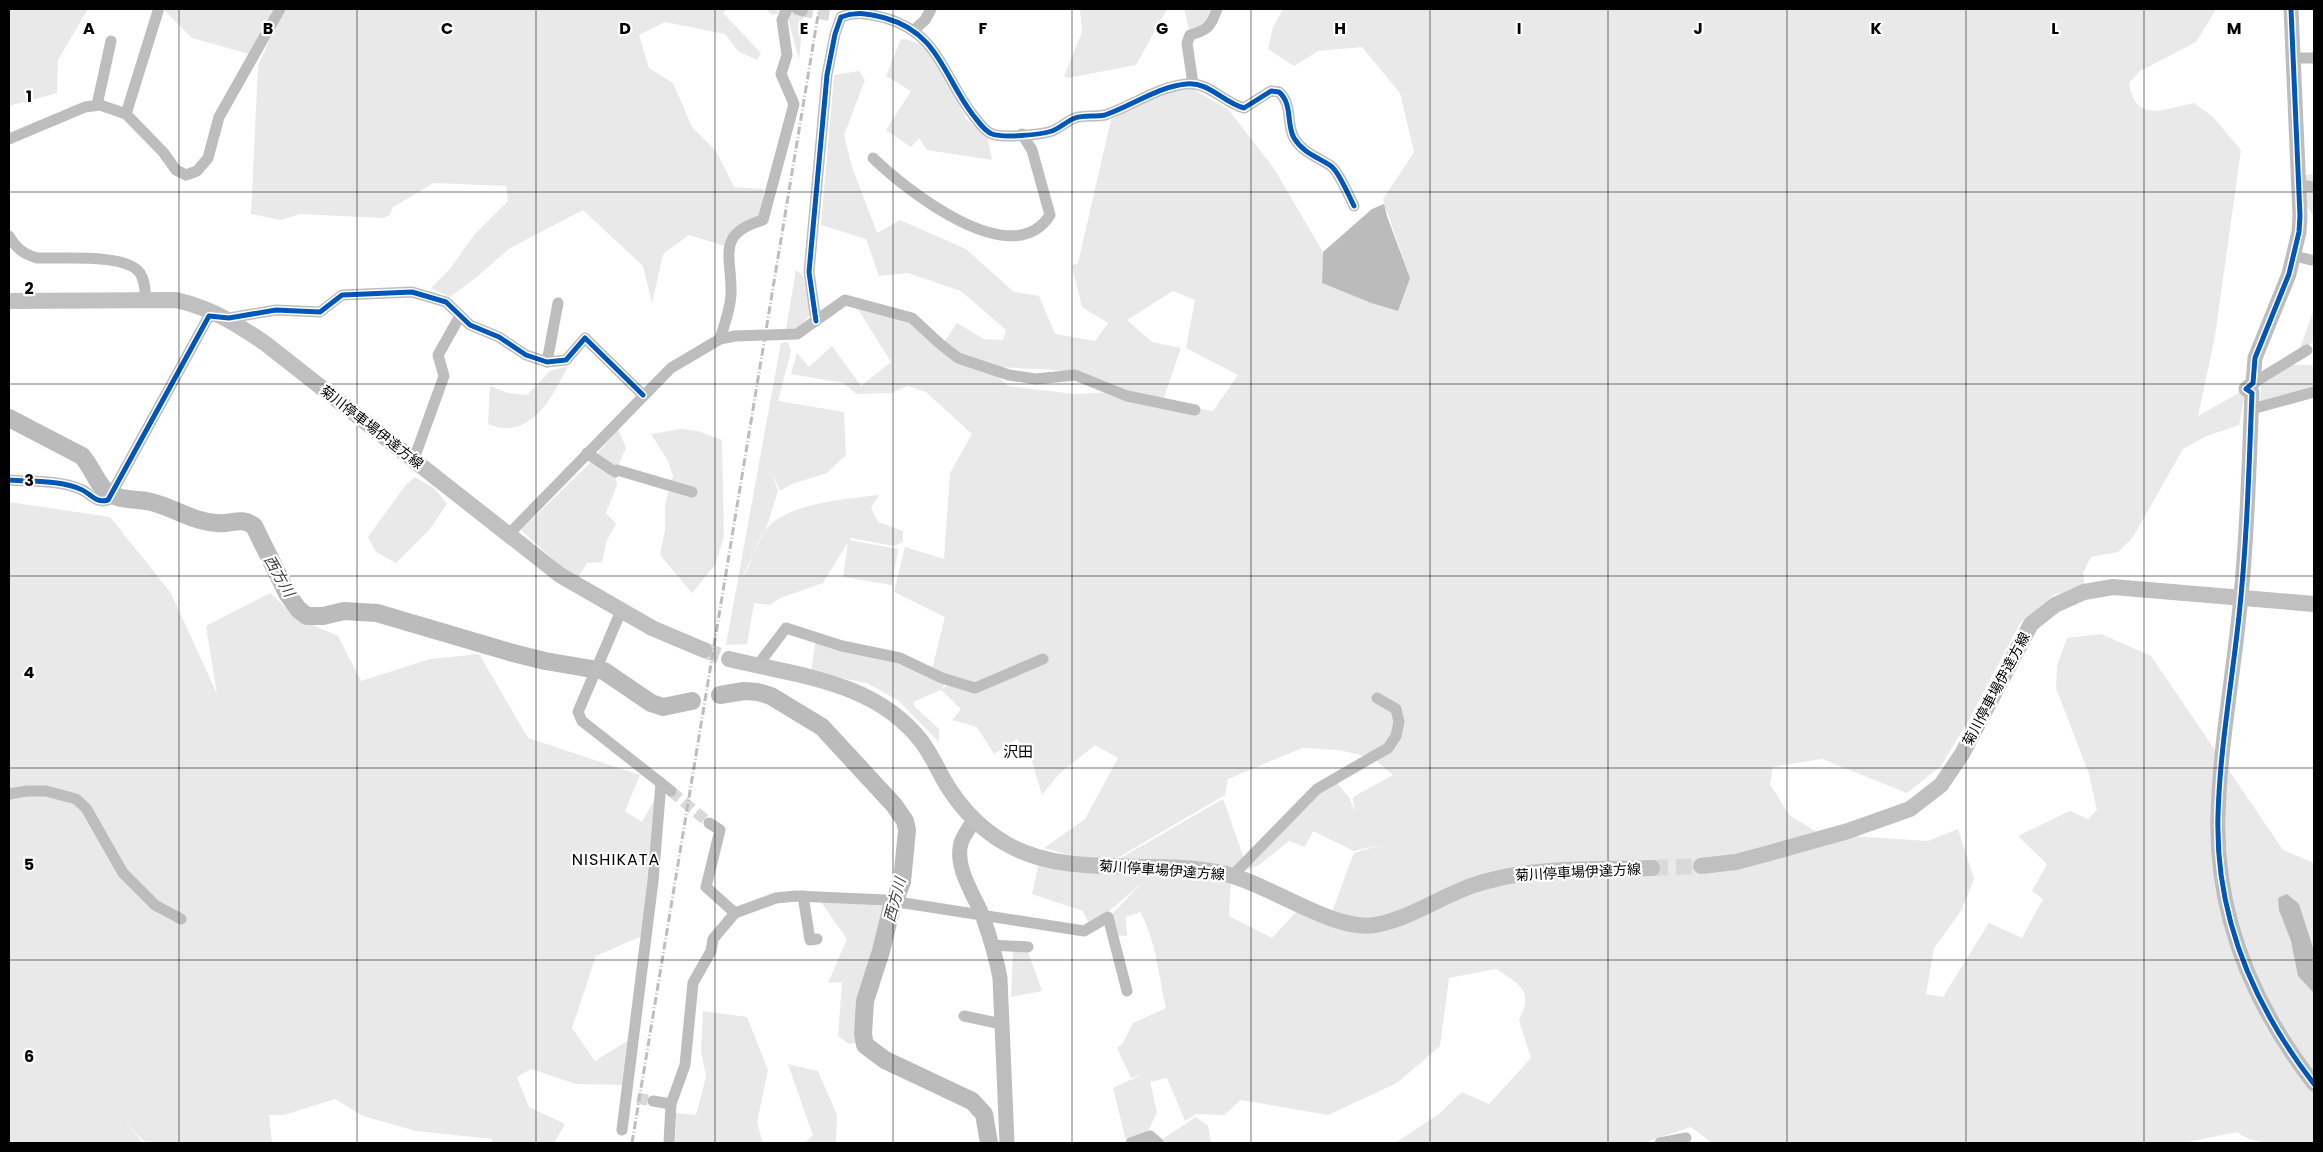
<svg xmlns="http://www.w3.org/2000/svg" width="2323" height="1152" viewBox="0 0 2323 1152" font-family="Poppins,'Noto Sans JP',sans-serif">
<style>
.green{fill:#e9e9e9;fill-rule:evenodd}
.water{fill:#bbb}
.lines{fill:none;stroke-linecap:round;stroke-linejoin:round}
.river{stroke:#bbb;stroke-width:18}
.minor-tunnel{stroke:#d9d9d9;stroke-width:11;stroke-dasharray:11 5.5;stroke-linecap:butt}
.secondary-tunnel{stroke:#d9d9d9;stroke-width:16;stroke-dasharray:16 8;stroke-linecap:butt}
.minor{stroke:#bdbdbd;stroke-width:11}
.tertiary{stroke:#bdbdbd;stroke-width:15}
.secondary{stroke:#c0c0c0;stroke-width:16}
.rail{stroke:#bdbdbd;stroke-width:3;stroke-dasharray:8 2.5 1 2.5;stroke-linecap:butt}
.cycleway-casing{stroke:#fff;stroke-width:8}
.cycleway{stroke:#0057b8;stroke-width:5}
.grid{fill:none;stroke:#000;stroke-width:1;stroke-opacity:0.55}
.labels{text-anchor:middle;stroke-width:4.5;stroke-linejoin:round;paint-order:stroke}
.street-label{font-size:14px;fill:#000;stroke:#fff}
.water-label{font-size:15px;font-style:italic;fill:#3f3f3f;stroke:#fff}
.neighbourhood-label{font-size:15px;fill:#000;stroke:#fff}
.quarter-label{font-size:16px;letter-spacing:1px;fill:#000;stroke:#fff}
.grid-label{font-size:16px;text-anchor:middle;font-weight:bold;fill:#000;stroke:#fff;stroke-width:4.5;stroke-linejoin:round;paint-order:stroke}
</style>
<rect width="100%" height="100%" fill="#fff"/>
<!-- green -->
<g class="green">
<path d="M9,9H88L58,60L57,93L9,106Z"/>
<path d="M163,9H273L249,54L192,38Z"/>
<path d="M283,9H727L723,13L761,53L757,60L738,51L725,34L665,22L639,35L649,68L673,83L692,127L716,151L734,187L764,189L761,216L725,246L689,235L663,254L652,303L643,266L583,210L510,248L478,276L450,297L431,288L450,269L474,235L508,201L506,186L434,183L393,207L390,215L383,218L300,214L281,220L251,214L258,66Z"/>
<path d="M766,9H804L799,60L786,12L772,15Z"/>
<path d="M1080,9H1167L1136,65L1068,78L1064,76L1082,32Z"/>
<path d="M1184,9H1210C1206,23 1203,26 1189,29Z"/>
<path d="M1283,9H2216L2196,42L2140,71L2129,83C2135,124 2164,109 2194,103L2213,117L2241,150L2215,336L2198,416L2246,389L2239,425L2207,436L2183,449L2133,537L2118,552L2091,557L2083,573L2085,589L2055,594L2020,623L1970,718L1941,766L1907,793L1822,759L1773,767L1770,784L1789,815L1820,834L1928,841L1958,829L1974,879L1961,911L1934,948L1926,994L1943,997L1989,923L2022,938L2043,899L2032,891L2047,864L2018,836L2070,811L2088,819L2097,810L2089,774L2056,688L2057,666L2067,638L2101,634L2151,656L2283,850L2314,863V1143C2290,1143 2257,1148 2237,1132L2183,1143H1712L1691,1127L1643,1143H1395L1439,1114L1462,1092L1489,1104L1531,1058L1519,1020C1535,991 1519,984 1496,969L1449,978L1440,1046L1397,1083L1328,1115L1241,1100L1224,1115L1196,1114L1185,1121L1167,1078L1150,1082L1157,1112L1148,1132L1126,1141L1113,1088L1143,1074L1131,1078L1117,1048L1123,1043L1133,1023L1166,1008C1159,978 1156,939 1140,912L1126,917L1127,936L1116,935L1111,915L1143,882L1107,913L1089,924L1083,911L1032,894L1039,863L1078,872L1149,876L1179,873L1231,880L1229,916L1272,938L1298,910L1329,920L1354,853L1380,845L1354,851L1313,831L1305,847L1289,841L1259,865L1243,871L1334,779L1350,799L1355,812L1353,797L1393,775L1373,758L1339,750L1302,748L1228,779L1225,795L1114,860L1072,856L1044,848L1085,819L1118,758L1095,745L1059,774L1042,795L1030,755L1017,739L994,754L977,727L952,720L961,709L941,690L913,702L915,707L939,729V742L899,701L867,683L811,672L816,637L902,659L946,681L942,690L949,682L931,673L945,617L894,592L905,547L944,559L950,473L972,434L926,392L908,386L891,393L856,394L844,383L791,374L797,353L809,367L832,346L861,386L891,362L856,306L912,321L936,347L994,372L1008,386L1074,394L1113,392C1103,386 1090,375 1078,373C1028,364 989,377 943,344L957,323L984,339L1003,340L1006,330L961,291L908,273L879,276L866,239L821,225L834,75L859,71L865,80L844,135L852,167L877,233L900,220L966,249L1014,292L1039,296L1055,334L1095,341L1108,323L1082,307L1072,266L1078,263L1111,120L1145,100L1189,87L1228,109L1273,167L1323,252L1322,283L1371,303L1394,310L1410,278L1386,208L1387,216L1383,199L1414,152L1400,93L1362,47L1318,51L1294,66L1268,49L1273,27ZM1173,291L1195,300L1186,348L1238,375L1213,411L1162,403L1181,348L1152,342L1127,320Z"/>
<path d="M901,39C911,39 916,44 926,45L944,70L966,119L987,135L992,160L927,150L919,138L911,147L886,130L911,91L886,76Z"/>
<path d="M2314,173V216L2304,203V176Z"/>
<path d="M796,270L803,276L811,314L798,328L786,330Z"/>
<path d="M2314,310V341L2298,353Z"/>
<path d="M788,342L791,351L778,401L844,412L846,455L827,473L792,484L780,491L772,472L778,491L767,526L741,580C752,566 756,538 769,526C794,502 847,499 879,495L871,508L878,522L903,531V542L894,546L851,538L849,540L898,549L892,585L843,577L848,542L823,583L780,598L770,605L754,603L747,644L726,645L781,343Z"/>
<path d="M2287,365H2314V393L2260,403L2261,382Z"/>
<path d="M568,366C552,398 530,442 488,424L490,386L508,393L527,395L550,371Z"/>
<path d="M618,429L626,448L615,472L617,485L606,513L616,524L607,540L602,562L587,563L576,580L521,530L587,466Z"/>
<path d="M681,429L698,431L722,440L724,536L715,565L692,593L660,555L665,530V505L673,476L668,461L651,434Z"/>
<path d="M415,477L435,489L447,504L429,530L396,563L376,552L368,537L405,486Z"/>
<path d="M9,502L110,517L171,593L217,694L206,626L270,593L298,619L338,636L361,681L430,659L479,654L528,738L640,775L625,811L642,822L660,790L644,935L596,956L572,1028L595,1061L629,1040L624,1085L576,1084L531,1069L517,1077L529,1107L565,1124L554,1143H492V1139L416,1131L363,1116L335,1099L284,1115H269L272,1143H165L143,1141L123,1119L143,1143H9Z"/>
<path d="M1223,799L1244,858L1230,871L1117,860Z"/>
<path d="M821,902L886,906L880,943L862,1001L859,1042L849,1044L838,1036L842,982L828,983L847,939Z"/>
<path d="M1013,949H1027L1042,991L1011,997Z"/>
<path d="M703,1011L747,1017L768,1070L757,1122L763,1143H675L676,1113L696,1115L706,1077L701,1051Z"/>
<path d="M788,1064L818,1071L837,1115L836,1143H804L813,1136Z"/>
<path d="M1196,1117L1208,1126L1211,1143H1163L1161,1140Z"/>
</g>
<!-- water -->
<g class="water">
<path d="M1384,204L1387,216L1410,278L1398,311L1371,303L1322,283L1323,252L1372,209Z"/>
<path d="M2287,894L2299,904L2314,951V993L2298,976L2291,941L2279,910L2278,898Z"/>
</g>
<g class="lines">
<!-- river -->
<g class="river">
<path d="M9,418L82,456C91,466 95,479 103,488C116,502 134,498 151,502C173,507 193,522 217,523C231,525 241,516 254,526L288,595L299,610L307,616H323L344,611L377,613L513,653L545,661L604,671L651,703L663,707L692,701"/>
<path d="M720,695L744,691L758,692L771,696L822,727L894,805L905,821L907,830L902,882L891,910L881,951L865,1001L863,1034L865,1045L885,1060L972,1101L984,1114L989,1143"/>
</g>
<!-- minor-tunnel -->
<g class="minor-tunnel">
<path d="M802,11L833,16"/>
<path d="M671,791L709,823"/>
<path d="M637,1098L653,1101"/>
</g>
<!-- secondary-tunnel -->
<g class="secondary-tunnel">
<path d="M704,650L729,659"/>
<path d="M1652,868L1701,866"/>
</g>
<!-- minor -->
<g class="minor">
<path d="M797,9L802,11"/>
<path d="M914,30L925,20L931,9"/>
<path d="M2294,58H2314"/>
<path d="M1193,84L1187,43L1190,35C1208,30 1211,26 1217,9"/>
<path d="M97,105L111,41"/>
<path d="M126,114L158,11"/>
<path d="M9,139L85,107L100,105L126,114L163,152L176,170L186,175L197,171L208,158L219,117L280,9"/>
<path d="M873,158C905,189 1012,275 1050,215L1032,150L1022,134"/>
<path d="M2299,185L2314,187"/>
<path d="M9,236C16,248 23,254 37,258C61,259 125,253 140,273C145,281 145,290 146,300"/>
<path d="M2295,256L2311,260"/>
<path d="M816,321L809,272L827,75L835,34L841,17C857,11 869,14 885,18C939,33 943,76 973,115C978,121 984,131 992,134C1003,138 1040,135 1052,131C1060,128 1067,121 1075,118C1084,115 1095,117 1105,115C1132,106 1157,87 1186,84C1208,81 1224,103 1244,108L1271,91L1279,92C1293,104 1286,124 1294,138C1303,153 1318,157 1331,166C1339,172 1349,196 1354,206"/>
<path d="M720,339C724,325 731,308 731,293C732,256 715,234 763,220L794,104L781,74L787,55L782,20L787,9"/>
<path d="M547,362L558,303"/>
<path d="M2253,383L2307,350"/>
<path d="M2252,409L2314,392"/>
<path d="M587,453L615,472L617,470L692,492"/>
<path d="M414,459L444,376L438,355L460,316"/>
<path d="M9,480C32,482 59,480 80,489C91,493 95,504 108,500L209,316L229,318L276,310L320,312L342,295L412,292L446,302L470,325L499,337L526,355L547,362L566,360L585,338L643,395"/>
<path d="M508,535L671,368L720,339L735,336L797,334L845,300L912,318L939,343L958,358L1009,375L1036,379L1075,375L1127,396L1195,410"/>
<path d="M621,611L578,712L582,721L671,791"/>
<path d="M757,666L786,628L842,646L900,658L942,678L975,688L1043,659"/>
<path d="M9,794L27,791H46L76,799L86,808L123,873L155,905L181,919"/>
<path d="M709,823L720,830L706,887L735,913"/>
<path d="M1232,876L1317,789L1388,748L1396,736L1399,722L1396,709L1377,698"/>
<path d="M803,896L810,940L817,939"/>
<path d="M992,945L1028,947"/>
<path d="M964,1016L1002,1024"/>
<path d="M653,1101L671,1104"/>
<path d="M622,1130L653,881L661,783"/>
<path d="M669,1143L671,1104L685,1065L693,983L711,951L713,939L735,913L776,898L796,896L885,900L1084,931L1108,917L1127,991"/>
<path d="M1131,1143L1150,1136L1158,1143"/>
<path d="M1660,1143L1686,1138"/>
</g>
<!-- tertiary -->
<g class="tertiary">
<path d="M2291,9L2300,216L2299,232L2289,274L2255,358L2253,383L2246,389L2252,393C2249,467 2247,542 2239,616C2232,682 2220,748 2218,815C2215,917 2253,1005 2314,1084"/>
<path d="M974,820C970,827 963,836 961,843C954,868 975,896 983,917C990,937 996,957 1000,978L1007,1143"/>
</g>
<!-- secondary -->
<g class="secondary">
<path d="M9,301L176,300C211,308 237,324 266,344L560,575L652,628L704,650"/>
<path d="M729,659C798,676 875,681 922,742C933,757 940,775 950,790C964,811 984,831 1005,843C1068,881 1158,857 1226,874C1269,884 1334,932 1375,925C1410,919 1441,896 1474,885C1531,866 1593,870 1652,868"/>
<path d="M1701,866L1736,862L1766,854L1848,831L1910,809L1941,785L1962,754L2031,624L2055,605L2084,592L2113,587L2314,604"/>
</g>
<!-- rail -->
<path class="rail" d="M632,1143L819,9"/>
<defs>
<g id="cycleway">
<path d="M2291,9L2300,216L2299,232L2289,274L2255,358L2253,383L2246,389L2252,393C2249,467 2247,542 2239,616C2232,682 2220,748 2218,815C2215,917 2253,1005 2314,1084"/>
<path d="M816,321L809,272L827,75L835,34L841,17C857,11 869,14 885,18C939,33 943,76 973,115C978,121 984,131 992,134C1003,138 1040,135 1052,131C1060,128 1067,121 1075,118C1084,115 1095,117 1105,115C1132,106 1157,87 1186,84C1208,81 1224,103 1244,108L1271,91L1279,92C1293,104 1286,124 1294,138C1303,153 1318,157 1331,166C1339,172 1349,196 1354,206"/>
<path d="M9,480C32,482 59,480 80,489C91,493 95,504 108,500L209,316L229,318L276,310L320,312L342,295L412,292L446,302L470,325L499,337L526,355L547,362L566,360L585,338L643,395"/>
</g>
</defs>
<!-- cycleway casing -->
<use href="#cycleway" class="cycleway-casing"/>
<!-- cycleway -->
<use href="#cycleway" class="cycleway"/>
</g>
<!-- grid -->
<path class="grid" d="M179,9V1143M357,9V1143M536,9V1143M715,9V1143M893,9V1143M1072,9V1143M1251,9V1143M1430,9V1143M1608,9V1143M1787,9V1143M1966,9V1143M2144,9V1143M9,192H2314M9,384H2314M9,576H2314M9,768H2314M9,960H2314"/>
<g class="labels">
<!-- street labels -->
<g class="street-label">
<text transform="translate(372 427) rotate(38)" y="5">菊川停車場伊達方線</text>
<text transform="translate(1996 689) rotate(-62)" y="5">菊川停車場伊達方線</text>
<text transform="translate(1162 870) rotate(4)" y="5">菊川停車場伊達方線</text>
<text transform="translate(1578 872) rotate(-3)" y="5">菊川停車場伊達方線</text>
</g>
<!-- water labels -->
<g class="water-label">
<text transform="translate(279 576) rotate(60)" y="5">西方川</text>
<text transform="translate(895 900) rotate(-75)" y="5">西方川</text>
</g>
<!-- neighbourhood labels -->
<g class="neighbourhood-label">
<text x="1018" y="757">沢田</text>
</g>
<!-- quarter labels -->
<g class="quarter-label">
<text x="616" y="865">NISHIKATA</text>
</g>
</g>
<g class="grid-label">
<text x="89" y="34">A</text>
<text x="268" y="34">B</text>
<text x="447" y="34">C</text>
<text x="625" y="34">D</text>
<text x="804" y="34">E</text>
<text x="983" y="34">F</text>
<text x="1162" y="34">G</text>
<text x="1340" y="34">H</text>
<text x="1519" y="34">I</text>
<text x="1698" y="34">J</text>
<text x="1876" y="34">K</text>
<text x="2055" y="34">L</text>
<text x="2234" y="34">M</text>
<text x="29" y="102">1</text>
<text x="29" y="294">2</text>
<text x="29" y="486">3</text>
<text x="29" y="678">4</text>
<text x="29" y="870">5</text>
<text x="29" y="1062">6</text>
</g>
<!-- border -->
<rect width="2323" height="1152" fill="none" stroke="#000000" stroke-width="20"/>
</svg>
